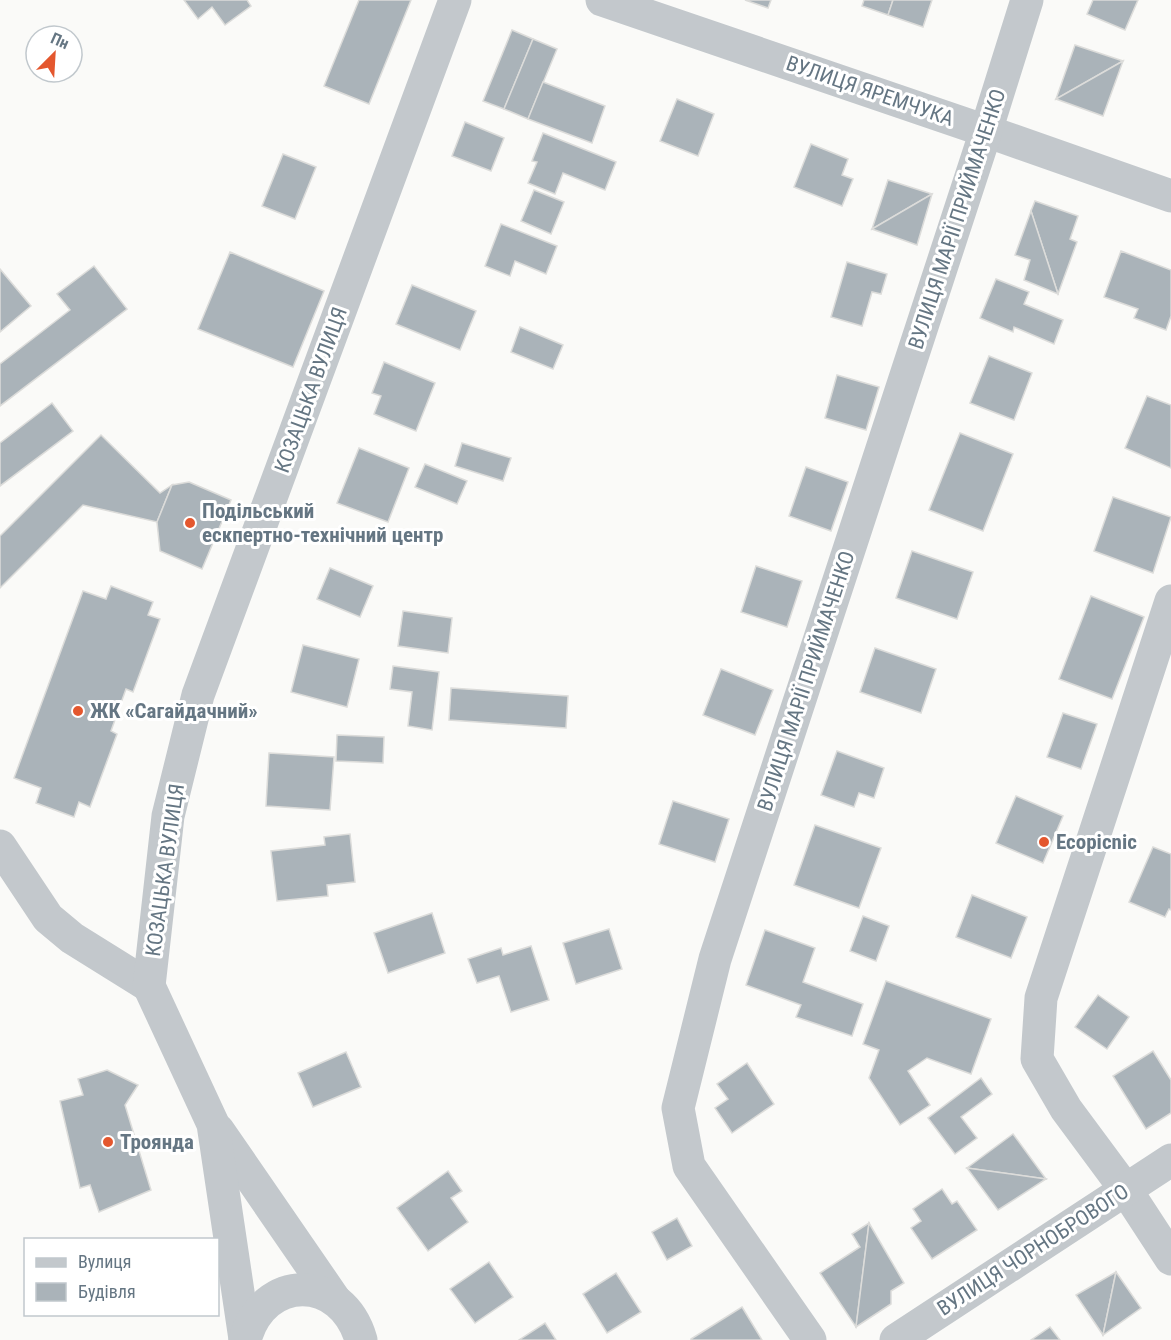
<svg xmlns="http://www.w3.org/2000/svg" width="1171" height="1340" viewBox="0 0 1171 1340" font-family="'Roboto Condensed',sans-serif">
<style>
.building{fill:#aab3b9;stroke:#dcdcda;stroke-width:1.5}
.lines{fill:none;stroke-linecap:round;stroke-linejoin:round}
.minor{stroke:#c3c8cc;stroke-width:33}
.poi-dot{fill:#e4572e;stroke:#fff;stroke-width:2}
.labels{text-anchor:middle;stroke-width:6;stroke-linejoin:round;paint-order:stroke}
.street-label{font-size:21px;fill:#657683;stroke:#fff}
.poi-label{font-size:21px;font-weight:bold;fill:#657683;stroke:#fff;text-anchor:start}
</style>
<rect width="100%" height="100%" fill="#fafaf8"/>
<!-- building -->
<g class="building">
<path d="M184,0H247L251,6L225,25L212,7L198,19Z"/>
<path d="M359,0H411L369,104L324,86Z"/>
<path d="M745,0H771L768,8Z"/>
<path d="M864,0H893L888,15L862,6Z"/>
<path d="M893,0H932L923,27L888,15Z"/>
<path d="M1093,0H1138L1125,30L1087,14Z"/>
<path d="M512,30L533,39L504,109L483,101Z"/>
<path d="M533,39L557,49L528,119L504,109Z"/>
<path d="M1075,45L1123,61L1056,99Z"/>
<path d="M1123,61L1103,116L1056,99Z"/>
<path d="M543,82L605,106L592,143L528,119Z"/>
<path d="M677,99L714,114L698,156L660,141Z"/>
<path d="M465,122L504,138L491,171L452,156Z"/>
<path d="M543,133L616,162L605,190L563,173L555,194L528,183L537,162L532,161Z"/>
<path d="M811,144L848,159L842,175L853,179L842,206L794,187Z"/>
<path d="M283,154L316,167L295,219L262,206Z"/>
<path d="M888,180L932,194L872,229Z"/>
<path d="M534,190L564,202L551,234L521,221Z"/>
<path d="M932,194L917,245L872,229Z"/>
<path d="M1035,201L1078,216L1070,239L1077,242L1058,294L1031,211Z"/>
<path d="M1031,211L1058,294L1024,280L1030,260L1015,255Z"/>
<path d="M501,224L557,246L546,274L515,261L510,276L485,266Z"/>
<path d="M1121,251L1171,270V316L1166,330L1134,318L1138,309L1104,297Z"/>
<path d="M230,252L324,291L293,367L198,329Z"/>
<path d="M847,262L887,274L881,294L872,292L862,326L831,317Z"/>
<path d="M94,266L127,309L0,406V364L70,310L57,294Z"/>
<path d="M0,269L31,306L0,332Z"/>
<path d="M996,279L1029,292L1024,304L1063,320L1054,344L1014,327L1013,332L980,318Z"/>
<path d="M412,285L476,311L460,350L396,324Z"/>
<path d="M520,327L563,345L553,369L511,352Z"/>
<path d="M989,356L1032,373L1014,420L970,403Z"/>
<path d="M384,362L435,383L416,431L374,414L381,396L372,393Z"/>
<path d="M837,375L879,387L866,430L825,418Z"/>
<path d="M1147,396L1171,405V468L1125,448Z"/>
<path d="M52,403L73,431L0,486V443Z"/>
<path d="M960,433L1013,454L983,531L929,510Z"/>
<path d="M101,435L160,493L172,485L157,522L83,505L0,588V536Z"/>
<path d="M462,443L511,458L503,481L455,466Z"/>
<path d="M359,448L409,468L388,522L337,503Z"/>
<path d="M425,464L467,481L457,504L415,487Z"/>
<path d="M806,467L848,482L831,531L789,516Z"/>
<path d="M189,482L231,500L202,569L160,551L157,522L172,485Z"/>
<path d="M1113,497L1171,517L1153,573L1094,551Z"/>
<path d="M912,551L973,572L957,619L896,598Z"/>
<path d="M756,566L802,581L787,627L741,612Z"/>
<path d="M330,568L373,586L360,617L317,599Z"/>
<path d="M111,586L153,602L148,615L160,619L133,692L126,689L111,731L117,734L90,807L79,802L74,817L36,803L41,788L14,778L83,591L106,599Z"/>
<path d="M1091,596L1144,617L1112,699L1059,679Z"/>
<path d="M403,611L452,618L448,653L398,646Z"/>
<path d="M303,645L359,659L347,707L291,692Z"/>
<path d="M875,648L936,669L921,713L860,692Z"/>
<path d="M393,666L439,672L432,730L408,726L412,692L390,689Z"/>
<path d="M721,669L773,690L755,735L703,715Z"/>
<path d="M451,688L568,696L566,728L449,720Z"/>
<path d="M1063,713L1097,724L1081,769L1047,757Z"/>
<path d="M337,735L384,737L383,763L336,761Z"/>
<path d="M837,751L884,768L874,798L859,793L854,807L821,795Z"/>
<path d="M269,753L334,757L330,810L266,806Z"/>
<path d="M1016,796L1063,816L1043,863L996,843Z"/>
<path d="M673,801L729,819L715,862L659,844Z"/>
<path d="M815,825L881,848L859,908L794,885Z"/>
<path d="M350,834L355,882L327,885L328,896L277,901L271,851L325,845L324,837Z"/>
<path d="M1153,847L1171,854V910L1169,909L1165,917L1129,902Z"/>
<path d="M972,895L1027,917L1011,958L956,937Z"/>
<path d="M432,913L445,953L388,973L374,933Z"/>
<path d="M863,916L889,926L876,961L850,951Z"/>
<path d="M609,929L622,969L576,984L563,943Z"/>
<path d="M765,930L815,948L803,982L863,1004L852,1036L796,1017L801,1005L746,985Z"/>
<path d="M531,946L549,1000L511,1012L499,976L477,983L468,959L501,948L503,955Z"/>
<path d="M886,981L991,1019L971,1074L927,1058L908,1071L930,1105L900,1125L869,1078L879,1050L863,1044Z"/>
<path d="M1098,995L1129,1017L1107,1049L1075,1027Z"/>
<path d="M1153,1051L1171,1080V1113L1146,1129L1113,1076Z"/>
<path d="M346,1052L361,1087L313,1107L298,1073Z"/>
<path d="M747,1063L774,1104L732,1133L715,1108L728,1099L717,1084Z"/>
<path d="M107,1070L138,1085L125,1105L151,1190L99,1212L90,1185L80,1188L60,1101L83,1095L78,1079Z"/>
<path d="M981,1078L992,1094L961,1117L977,1138L955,1154L928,1118Z"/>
<path d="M1013,1134L1046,1179L967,1168Z"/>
<path d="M967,1168L1046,1179L998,1210Z"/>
<path d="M448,1171L462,1191L451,1198L468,1222L428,1251L397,1208Z"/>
<path d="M942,1189L952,1204L957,1201L977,1230L932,1259L911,1228L921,1221L913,1209Z"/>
<path d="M677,1218L692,1246L667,1260L652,1232Z"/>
<path d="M869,1223L856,1327L820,1273L860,1247L852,1234Z"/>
<path d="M869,1223L904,1283L891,1291V1304L856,1327Z"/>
<path d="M489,1262L513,1297L475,1323L450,1289Z"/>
<path d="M1116,1272L1103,1335L1076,1295Z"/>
<path d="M1116,1272L1141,1308L1103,1335Z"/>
<path d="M616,1273L641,1312L607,1333L583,1294Z"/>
<path d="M742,1307L762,1340H691V1339Z"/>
<path d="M545,1323L556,1340H519Z"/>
<path d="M1050,1327L1060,1340H1031Z"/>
</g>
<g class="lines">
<!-- minor -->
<g class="minor">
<path d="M602,0L986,131L1171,196"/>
<path d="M1171,601L1041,998L1037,1059L1066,1109L1126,1190L1171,1259"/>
<path d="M0,846L48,918L72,938L149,986"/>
<path d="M218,1130L335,1300"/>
<path d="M245,1339L213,1124L149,986L168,816L198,695L455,0"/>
<path d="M245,1340C263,1273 342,1273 361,1340"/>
<path d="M810,1340L689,1166L678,1108L715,959L986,131L1027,0"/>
<path d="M896,1340L1171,1160"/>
</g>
</g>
<!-- markers -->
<g class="poi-dot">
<circle cx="190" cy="523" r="6"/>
<circle cx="78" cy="711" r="6"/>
<circle cx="1044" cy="842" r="6"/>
<circle cx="108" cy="1142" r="6"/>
</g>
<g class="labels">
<!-- street labels -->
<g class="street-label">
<text transform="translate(870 91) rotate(19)" y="7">ВУЛИЦЯ ЯРЕМЧУКА</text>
<text transform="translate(957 219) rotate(-72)" y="7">ВУЛИЦЯ МАРІЇ ПРИЙМАЧЕНКО</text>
<text transform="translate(311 390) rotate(-70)" y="7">КОЗАЦЬКА ВУЛИЦЯ</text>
<text transform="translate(806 681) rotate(-72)" y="7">ВУЛИЦЯ МАРІЇ ПРИЙМАЧЕНКО</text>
<text transform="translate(165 870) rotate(-82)" y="7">КОЗАЦЬКА ВУЛИЦЯ</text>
<text transform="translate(1033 1250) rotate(-33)" y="7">ВУЛИЦЯ ЧОРНОБРОВОГО</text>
</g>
<!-- poi labels -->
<g class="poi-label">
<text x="202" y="518">Подільський<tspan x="202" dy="24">ескпертно-технічний центр</tspan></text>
<text x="90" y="718">ЖК «Сагайдачний»</text>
<text x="1056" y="849">Ecopicnic</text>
<text x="120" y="1149">Троянда</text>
</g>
</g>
<!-- legend -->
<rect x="24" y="1238" width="195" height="78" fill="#ffffff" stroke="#c1c8cd" stroke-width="1.5"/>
<rect x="36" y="1258" width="30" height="9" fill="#c3c8cc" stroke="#c1c8cd" stroke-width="1.5"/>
<text x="78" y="1268" font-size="18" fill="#657683">Вулиця</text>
<rect x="36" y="1283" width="30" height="18" fill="#aab3b9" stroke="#c1c8cd" stroke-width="1.5"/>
<text x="78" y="1298" font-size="18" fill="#657683">Будівля</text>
<!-- north arrow -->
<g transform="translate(54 54) rotate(24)"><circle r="28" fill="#ffffff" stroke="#c1c8cd" stroke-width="1.5"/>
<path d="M0-4.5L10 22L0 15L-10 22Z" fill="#e4572e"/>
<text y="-9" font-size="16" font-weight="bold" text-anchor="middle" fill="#657683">Пн</text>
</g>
</svg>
